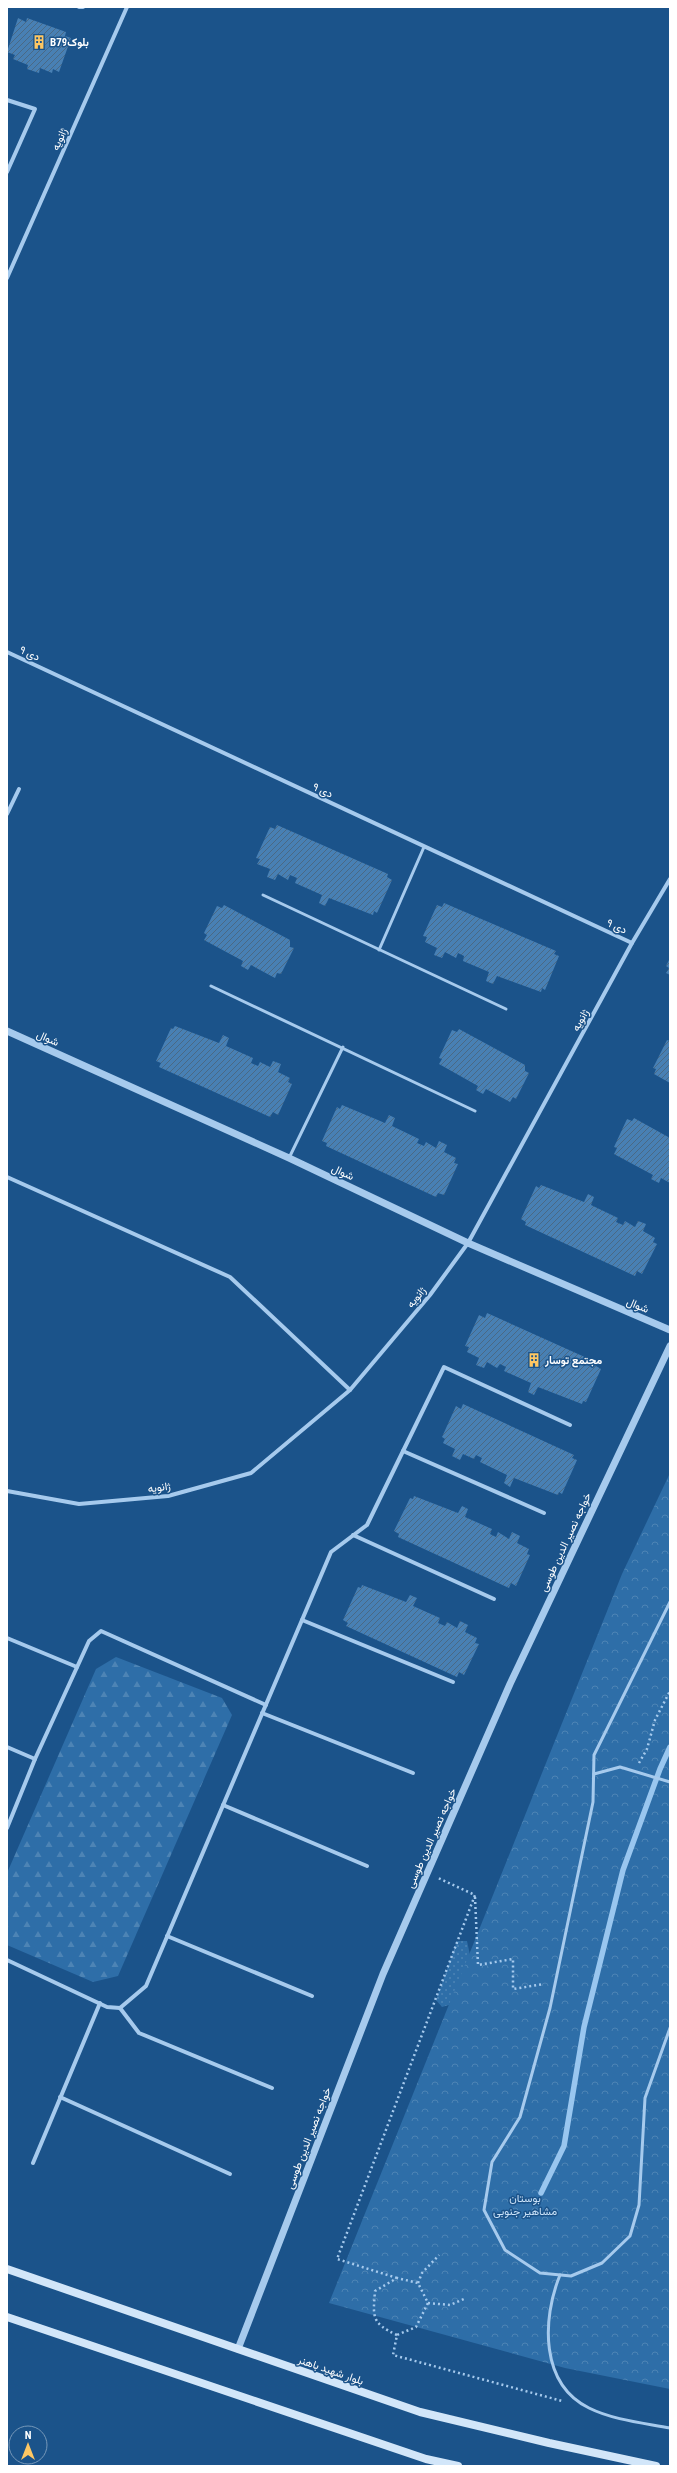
<svg xmlns="http://www.w3.org/2000/svg" width="677" height="2473" viewBox="0 0 677 2473" font-family="'Roboto Condensed',Vazirmatn,sans-serif">
<style>
.grass{fill:url(#grass-dots)}
.forest{fill:url(#forest-firs)}
.park{fill:url(#park-crowns)}
.lines{fill:none;stroke-linecap:round;stroke-linejoin:round}
.stream{stroke:#99c6ef;stroke-width:5.5}
.building{fill:url(#building-hatch)}
.path{stroke:#a6caed;stroke-width:2.5;stroke-dasharray:2 3;stroke-linecap:butt}
.service{stroke:#a6caed;stroke-width:3}
.minor{stroke:#a6caed;stroke-width:4}
.tertiary{stroke:#a6caed;stroke-width:7}
.secondary{stroke:#d2e6f9;stroke-width:8}
.labels{text-anchor:middle;stroke-width:3;stroke-linejoin:round;paint-order:stroke}
.poi-label{font-size:11px;font-weight:bold;fill:#fff;stroke:#1b538a;text-anchor:start}
.street-label{font-size:11px;fill:#fff;stroke:#1b538a}
.park-label{font-size:11px;fill:#cbe3f9;stroke:#1b538a}
</style>
<defs>
<pattern id="grass-dots" width="8" height="8" patternUnits="userSpaceOnUse"><rect width="8" height="8" fill="#2e6ea8"/><path d="M2 2h.1M6 6h.1" fill="none" stroke="#4d84b5" stroke-width="1.8" stroke-linecap="round"/></pattern>
<pattern id="forest-firs" width="22" height="20" patternUnits="userSpaceOnUse"><rect width="22" height="20" fill="#2e6ea8"/><path d="M5 1l3.5 6h-7zM16 11l3.5 6h-7z" fill="#4d84b5"/></pattern>
<pattern id="park-crowns" width="20" height="18" patternUnits="userSpaceOnUse"><rect width="20" height="18" fill="#2e6ea8"/><path d="M2 6a3 3 0 1 1 6 0M12 15a3 3 0 1 1 6 0" fill="none" stroke="#4d84b5"/></pattern>
<pattern id="building-hatch" width="6" height="6" patternUnits="userSpaceOnUse"><rect width="6" height="6" fill="#4880b4"/><path d="M-1 1l2-2M0 6l6-6M5 7l2-2" fill="none" stroke="#4a6985"/></pattern>
</defs>
<rect width="100%" height="100%" fill="#1b538a"/>
<!-- grass -->
<path class="grass" d="M457,1941H467L471,1960L449,2005L442,2007L436,2000Z"/>
<!-- forest -->
<path class="forest" d="M116,1657L222,1698L232,1715L118,1976L93,1982L7,1945V1873L96,1669Z"/>
<!-- park -->
<path class="park" d="M670,1473V2389L565,2368L329,2303L622,1574Z"/>
<g class="lines">
<!-- stream -->
<path class="stream" d="M541,2193L564,2146L584,2027L623,1870L660,1769L670,1747"/>
</g>
<!-- building -->
<g class="building">
<path d="M18,18L26,22L27,18L66,32L65,36L71,38L59,72L53,69L52,73L40,68L39,73L27,69L28,65L13,59L15,55L7,52Z"/>
<path d="M277,825L388,874L387,877L392,880L377,913L374,911L373,915L329,898L325,906L319,903L322,895L295,883L297,878L290,875L288,880L278,874L275,880L267,877L270,869L257,864L260,859L256,858L270,827L275,829Z"/>
<path d="M444,903L556,951L554,954L559,956L545,990L542,988L541,992L497,976L493,984L486,981L489,972L463,961L464,956L458,953L456,958L445,952L442,958L434,955L437,948L425,942L427,937L423,936L437,905L442,907Z"/>
<path d="M224,905L290,940V947L294,948L281,974L277,973L275,978L251,965L248,970L241,966L243,961L204,940L207,935L204,933L217,906L222,908Z"/>
<path d="M670,958V975L666,973L669,968L666,966Z"/>
<path d="M175,1026L219,1043L223,1035L229,1038L226,1046L253,1058L251,1063L258,1066L260,1062L270,1067L273,1061L281,1064L278,1072L290,1078L288,1082L292,1084L278,1115L273,1112L270,1117L159,1067L161,1063L156,1061L171,1028L173,1029Z"/>
<path d="M459,1029L525,1065V1071L529,1073L516,1099L513,1097L510,1102L486,1089L483,1094L476,1090L478,1086L439,1064L442,1059L439,1058L452,1030L457,1032Z"/>
<path d="M667,1040L670,1041V1083L654,1074L656,1069L653,1068Z"/>
<path d="M342,1105L385,1123L389,1115L395,1118L392,1126L419,1139L417,1143L424,1146L426,1142L436,1148L439,1141L447,1145L444,1152L456,1158L454,1163L458,1164L444,1195L438,1193L436,1197L326,1146L327,1143L322,1141L337,1107L340,1109Z"/>
<path d="M634,1118L670,1138V1183L661,1178L659,1183L651,1179L653,1175L614,1154L617,1148L614,1147L627,1119L632,1121Z"/>
<path d="M541,1185L584,1202L588,1194L594,1197L591,1205L618,1218L616,1222L623,1225L625,1221L635,1227L638,1221L646,1224L643,1231L655,1238L653,1242L657,1244L642,1274L637,1271L635,1276L525,1225L526,1222L521,1219L536,1186L539,1188Z"/>
<path d="M487,1313L598,1363L596,1366L601,1369L586,1402L583,1401L582,1404L538,1387L534,1395L528,1392L531,1383L504,1371L506,1367L500,1364L497,1368L487,1362L484,1368L476,1365L479,1358L467,1352L469,1347L465,1346L479,1315L485,1318Z"/>
<path d="M463,1404L574,1455L572,1458L577,1460L562,1494L559,1492L558,1495L514,1478L510,1487L504,1483L507,1475L480,1462L482,1458L476,1455L474,1459L463,1454L460,1460L452,1456L455,1449L443,1443L445,1439L442,1437L456,1406L461,1409Z"/>
<path d="M414,1496L458,1513L462,1506L468,1509L465,1517L492,1529L490,1534L496,1537L498,1532L509,1539L512,1532L520,1536L517,1543L529,1549L527,1554L530,1555L516,1586L511,1583L509,1588L398,1537L399,1534L394,1531L410,1498L413,1499Z"/>
<path d="M362,1585L406,1602L410,1595L417,1598L413,1606L440,1618L438,1623L445,1626L447,1622L457,1628L460,1621L468,1625L465,1632L477,1638L475,1643L479,1644L464,1675L459,1672L457,1677L346,1626L348,1623L343,1620L358,1587L361,1588Z"/>
</g>
<g class="lines">
<!-- path -->
<g class="path">
<path d="M639,1763L647,1749L655,1720L670,1691"/>
<path d="M475,1897L478,1965L513,1959V1989L544,1984"/>
<path d="M397,2278L337,2259L475,1895L438,1878"/>
<path d="M418,2283L422,2273L439,2255"/>
<path d="M428,2303L450,2305L466,2298"/>
<path d="M397,2335C371,2323 373,2317 375,2291L397,2278L418,2283L428,2303L416,2327L397,2335L393,2355L562,2401"/>
</g>
<!-- service -->
<g class="service">
<path d="M263,895L506,1009"/>
<path d="M379,950L424,847"/>
<path d="M211,986L475,1111"/>
<path d="M289,1158L343,1047"/>
<path d="M670,1602L594,1755L593,1802L550,2008L520,2117L492,2162L484,2210L505,2250L540,2273L571,2276L602,2263L630,2236L639,2205L645,2098L670,2028"/>
<path d="M594,1774L620,1767L670,1782"/>
<path d="M560,2275C542,2319 540,2384 589,2408C613,2420 644,2423 670,2428"/>
</g>
<!-- minor -->
<g class="minor">
<path d="M79,7H83"/>
<path d="M7,100L35,109L7,172"/>
<path d="M7,278L127,7"/>
<path d="M7,652L632,943"/>
<path d="M7,814L19,789"/>
<path d="M7,1177L230,1277L350,1390"/>
<path d="M403,1451L544,1513"/>
<path d="M7,1491L79,1504L168,1496L251,1473L350,1390L430,1295L468,1243L632,943L670,879"/>
<path d="M353,1535L494,1599"/>
<path d="M302,1620L453,1682"/>
<path d="M7,1638L77,1667"/>
<path d="M262,1713L413,1773"/>
<path d="M7,1747L35,1759"/>
<path d="M223,1805L367,1866"/>
<path d="M7,1828L35,1759L89,1641L101,1631L266,1705"/>
<path d="M167,1936L312,1996"/>
<path d="M7,1960L107,2007L120,2008L146,1986L331,1552L367,1525L444,1367L570,1425"/>
<path d="M120,2008L139,2033L272,2088"/>
<path d="M60,2097L230,2174"/>
<path d="M33,2163L100,2003"/>
</g>
<!-- tertiary -->
<g class="tertiary">
<path d="M7,1031L289,1158L468,1243L670,1330"/>
<path d="M238,2349L383,1974L510,1684L670,1346"/>
</g>
<!-- secondary -->
<g class="secondary">
<path d="M7,2269L420,2412L549,2443L656,2466"/>
<path d="M7,2317L426,2459L458,2466"/>
</g>
</g>
<!-- icons -->
<defs>
<symbol id="building-bare" viewBox="-9 -9 18 18"><path d="M-4-6H4V6H1V3H-1V6H-4ZM-2.5-4.3h1.7v1.8h-1.7ZM.8-4.3h1.7v1.8H.8ZM-2.5-1h1.7V.8h-1.7ZM.8-1h1.7V.8H.8Z" fill="#fec763" stroke="#1b538a" stroke-width="2.5" paint-order="stroke"/></symbol>
</defs>
<g fill-rule="evenodd">
<use href="#building-bare" x="29" y="32" width="20" height="20"/>
<use href="#building-bare" x="524" y="1350" width="20" height="20"/>
</g>
<g class="labels">
<!-- poi labels -->
<g class="poi-label">
<text x="50" y="46">B79بلوک</text>
<text x="545" y="1364">مجتمع توسار</text>
</g>
<!-- street labels -->
<g class="street-label">
<text transform="translate(59 139) rotate(-66)" y="4">ژانویه</text>
<text transform="translate(30 653) rotate(25)" y="4">۹ دی</text>
<text transform="translate(323 790) rotate(25)" y="4">۹ دی</text>
<text transform="translate(617 926) rotate(25)" y="4">۹ دی</text>
<text transform="translate(580 1020) rotate(-61)" y="4">ژانویه</text>
<text transform="translate(48 1038) rotate(24)" y="4">شوال</text>
<text transform="translate(343 1172) rotate(25)" y="4">شوال</text>
<text transform="translate(416 1297) rotate(-51)" y="4">ژانویه</text>
<text transform="translate(638 1305) rotate(23)" y="4">شوال</text>
<text transform="translate(159 1487) rotate(-8)" y="4">ژانویه</text>
<text transform="translate(565 1542) rotate(-65)" y="4">خواجه نصیر الدین طوسی</text>
<text transform="translate(431 1838) rotate(-66)" y="4">خواجه نصیر الدین طوسی</text>
<text transform="translate(308 2138) rotate(-69)" y="4">خواجه نصیر الدین طوسی</text>
<text transform="translate(331 2370) rotate(19)" y="4">بلوار شهید باهنر</text>
</g>
<!-- park labels -->
<g class="park-label">
<text x="525" y="2202">بوستان<tspan x="525" dy="13">مشاهیر جنوبی</tspan></text>
</g>
</g>
<!-- border -->
<rect width="677" height="2473" fill="none" stroke="#ffffff" stroke-width="16"/>
<!-- north arrow -->
<g transform="translate(28 2445)"><circle r="19" fill="#1b538a" stroke="#7698b9"/>
<path d="M0-3L7 15L0 10L-7 15Z" fill="#fec763"/>
<text y="-6" font-size="11" font-weight="bold" text-anchor="middle" fill="#ffffff">N</text>
</g>
</svg>
